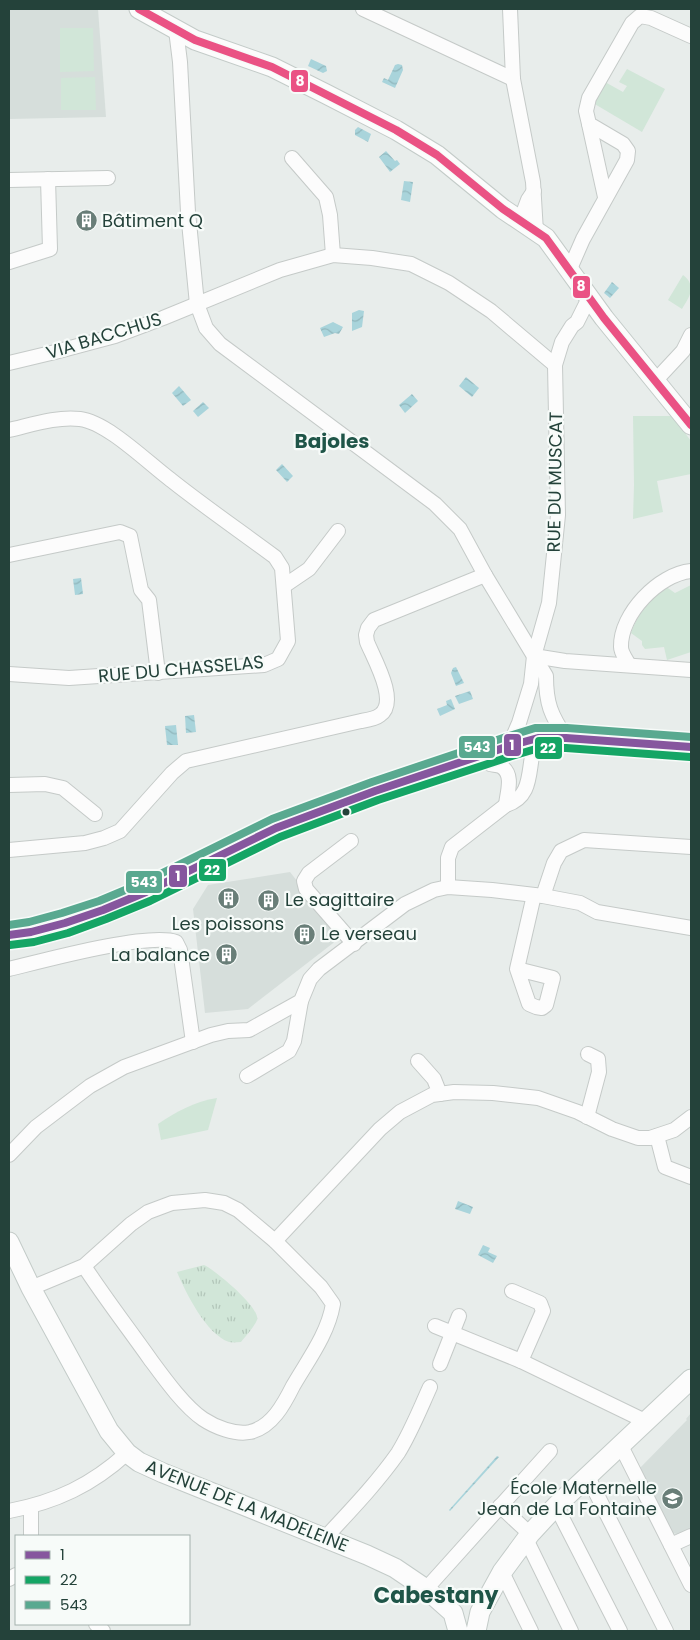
<svg xmlns="http://www.w3.org/2000/svg" width="700" height="1640" viewBox="0 0 700 1640" font-family="Poppins,sans-serif">
<style>
.built{fill:#d6dedb}
.green{fill:#d1e6d8}
.park{fill:url(#park-tufts)}
.water{fill:url(#water-waves)}
.lines{fill:none;stroke-linecap:round;stroke-linejoin:round}
.street-casing{stroke:#c5cac8;stroke-width:16}
.secondary-casing{stroke:#c3cbc8;stroke-width:21}
.street{stroke:#fcfcfc;stroke-width:14}
.secondary{stroke:#fcfcfc;stroke-width:19}
.bus-1-casing{stroke:#f7fbf9;stroke-width:11}
.bus-2-casing{stroke:#f7fbf9;stroke-width:11}
.bus-3-casing{stroke:#f7fbf9;stroke-width:11}
.bus-4-casing{stroke:#f7fbf9;stroke-width:11}
.bus-1{stroke:#86569e;stroke-width:8}
.bus-2{stroke:#15a565;stroke-width:8}
.bus-3{stroke:#59a990;stroke-width:8}
.bus-4{stroke:#ea5284;stroke-width:8}
.bus-dot{fill:#24423a;stroke:#f7fbf9;stroke-width:2}
.labels{text-anchor:middle;stroke-width:4.5;stroke-linejoin:round;paint-order:stroke}
.poi-label{font-size:18px;fill:#24423a;stroke:#f7fbf9;text-anchor:start}
.street-label{font-size:18px;fill:#24423a;stroke:#f7fbf9}
.quarter-label{font-size:20px;font-weight:bold;fill:#1f5548;stroke:#f7fbf9}
.district-label{font-size:22px;font-weight:bold;fill:#1f5548;stroke:#f7fbf9}
.line-badge{stroke:#f7fbf9;stroke-width:2}
.badge-label{font-size:14px;text-anchor:middle;font-weight:bold;fill:#fff}
</style>
<defs>
<pattern id="park-tufts" width="24" height="20" patternUnits="userSpaceOnUse" patternTransform="scale(1.25)"><rect width="24" height="20" fill="#d1e6d8"/><path d="M3 7l-1-3M5 7V3M7 7l1-3M15 17l-1-3M17 17v-4M19 17l1-3" fill="none" stroke="#b3c6ba"/></pattern>
<pattern id="water-waves" width="16" height="10" patternUnits="userSpaceOnUse" patternTransform="scale(1.25)"><rect width="16" height="10" fill="#a9d4db"/><path d="M0 5q4-4 8 0t8 0" fill="none" stroke="#91b7bd"/></pattern>
</defs>
<rect width="100%" height="100%" fill="#e8edeb"/>
<!-- built -->
<g class="built">
<path d="M9,9H98L106,117L9,119Z"/>
<path d="M290,872L341,937L248,1009L205,1013L193,909L208,885Z"/>
<path d="M691,1413V1529L680,1535L673,1533L640,1468L687,1420L686,1419Z"/>
</g>
<!-- green -->
<g class="green">
<path d="M60,28H93L94,71L60,72Z"/>
<path d="M627,69L665,89L642,132L593,103L605,82L623,92L627,86L619,82Z"/>
<path d="M95,77L96,110H61V78Z"/>
<path d="M683,275C697,286 690,296 682,309L668,300Z"/>
<path d="M633,416H672L691,441V474L657,481L663,512L633,519L634,485Z"/>
<path d="M691,585V652L667,660L664,647L645,649L642,645V641L631,633C638,613 650,601 665,586L675,593Z"/>
<path d="M217,1098L208,1130L161,1140L158,1124C176,1112 195,1101 217,1098Z"/>
</g>
<!-- park -->
<path class="park" d="M204,1265C215,1270 261,1308 257,1320C254,1327 246,1336 241,1342C237,1342 233,1343 229,1342C206,1334 186,1293 177,1272Z"/>
<!-- water -->
<g class="water">
<path d="M311,59L326,66L327,71L323,73L308,66Z"/>
<path d="M398,64L402,65L403,70L395,88L382,82L384,78L388,80L395,65Z"/>
<path d="M358,127L371,134L368,142L355,135V130Z"/>
<path d="M386,151L395,161L397,160L400,164L390,172L379,157Z"/>
<path d="M404,181L413,182L410,202L401,200Z"/>
<path d="M612,282L619,288L610,298L604,293Z"/>
<path d="M359,310L364,311L362,327L352,331V313Z"/>
<path d="M333,322L343,327L339,334L335,333L324,337L320,328Z"/>
<path d="M466,377L479,388L472,397L459,386Z"/>
<path d="M179,386L191,400L183,406L172,393Z"/>
<path d="M412,394L418,401L405,413L399,405Z"/>
<path d="M203,402L209,408L198,417L193,411Z"/>
<path d="M282,464L293,476L287,482L276,470Z"/>
<path d="M81,578L83,594L75,595L73,579Z"/>
<path d="M456,667L464,683L456,686L451,673L453,668Z"/>
<path d="M470,691L473,699L459,704L455,696Z"/>
<path d="M451,699L455,709L440,716L437,709L447,705L446,701Z"/>
<path d="M194,715L196,732L186,733L185,716Z"/>
<path d="M176,725L178,745H167L165,726Z"/>
<path d="M458,1201L473,1207L470,1214L455,1209Z"/>
<path d="M483,1245L490,1248L488,1252L497,1256L493,1263L478,1255Z"/>
<path d="M497,1456L499,1457L450,1511L449,1510Z"/>
</g>
<g class="lines">
<defs>
<g id="street">
<path d="M363,9L513,79"/>
<path d="M510,9L513,79L533,182L536,232"/>
<path d="M176,30L180,62L188,212L197,304L206,328L220,344L435,504L460,529L485,575L546,676C546,704 551,715 566,738"/>
<path d="M589,124L605,197"/>
<path d="M292,158L326,197L330,215L333,255"/>
<path d="M9,180L108,178"/>
<path d="M520,221L528,200L534,191"/>
<path d="M9,262L50,249L48,179"/>
<path d="M569,271L583,239L627,160L628,151L623,144L589,124L586,111L589,98L632,23L640,16L651,18L691,36"/>
<path d="M9,363L55,352L115,336L163,318L280,270L333,255L372,258L411,264L449,283L491,311L555,365"/>
<path d="M656,380L683,351L691,335"/>
<path d="M9,430C31,425 57,416 80,419C107,422 148,463 171,480C205,507 240,531 275,557L282,568L288,641L278,659L264,665L69,678L9,674"/>
<path d="M9,555L120,532L130,536L141,590L149,600L158,673"/>
<path d="M284,586L309,569L338,531"/>
<path d="M534,656L565,661L691,670"/>
<path d="M629,665C626,659 621,653 621,647C620,614 659,574 691,571"/>
<path d="M509,746L519,723L531,684L534,656L549,603L558,515L555,365L562,342L572,326L577,322L589,298"/>
<path d="M490,764C493,765 499,765 502,767C514,775 507,793 506,805"/>
<path d="M9,785L45,784L63,788L95,814"/>
<path d="M351,841L309,873L304,881L306,889L354,944"/>
<path d="M9,850L85,843L104,838L120,831L172,773L186,761L361,721C367,720 375,719 380,715C399,702 374,659 367,642L366,635L368,628L374,620L485,575"/>
<path d="M448,887V858L452,847L506,805C532,797 528,773 533,751"/>
<path d="M543,896L554,863L561,851L584,840L691,847"/>
<path d="M9,969C42,961 148,932 176,942L180,950L193,1042"/>
<path d="M517,969L553,978L546,1005L542,1008L536,1007L529,1004L517,969L534,895"/>
<path d="M418,1061L434,1079L440,1094"/>
<path d="M247,1076L289,1051L294,1041L301,1001"/>
<path d="M587,1117L599,1072L598,1059L588,1054"/>
<path d="M657,1136L665,1167L691,1177"/>
<path d="M9,1155L36,1127L90,1086L124,1067L211,1035L228,1031L249,1030L301,1001L310,979L319,969L405,904L434,890L448,887L492,890L543,896L580,903L597,912L691,928"/>
<path d="M275,1241L380,1129L400,1112L432,1095L454,1092L493,1093L538,1098L578,1112L612,1129L638,1138H650L674,1130L691,1117"/>
<path d="M31,1288L84,1266L131,1224L148,1212L172,1203L205,1200L224,1203L238,1210L275,1241L321,1287L333,1304C328,1334 308,1360 293,1386C284,1404 272,1427 250,1432C235,1435 215,1427 203,1419C184,1406 164,1378 150,1359C128,1328 105,1298 84,1266"/>
<path d="M512,1291L540,1303L543,1311L521,1361"/>
<path d="M435,1326L521,1361L645,1421"/>
<path d="M440,1364L459,1316"/>
<path d="M621,1446L691,1585"/>
<path d="M588,1477L666,1631"/>
<path d="M500,1506L530,1534"/>
<path d="M556,1506L620,1631"/>
<path d="M9,1511C56,1502 92,1485 127,1453"/>
<path d="M31,1536V1507"/>
<path d="M325,1538C350,1511 377,1483 398,1453C411,1432 420,1409 430,1387"/>
<path d="M526,1539L571,1631"/>
<path d="M671,1545L691,1536"/>
<path d="M502,1572L531,1631"/>
<path d="M9,1579L16,1575"/>
<path d="M426,1589L550,1451"/>
<path d="M96,1624L103,1631"/>
</g>
<g id="secondary">
<path d="M139,9L195,40L272,67L326,94L396,130L437,155L503,209L546,238L604,318L691,425"/>
<path d="M9,935L31,932L65,923L103,910L146,892L276,828L375,791L509,746L538,738H566L691,747"/>
<path d="M9,1242L31,1288L109,1431L127,1453L139,1462L163,1473L367,1555L395,1568L426,1589L453,1613L458,1631"/>
<path d="M476,1631L480,1612L502,1572L530,1534L556,1506L691,1379"/>
</g>
</defs>
<!-- street casing -->
<use href="#street" class="street-casing"/>
<!-- secondary casing -->
<use href="#secondary" class="secondary-casing"/>
<!-- street -->
<use href="#street" class="street"/>
<!-- secondary -->
<use href="#secondary" class="secondary"/>
<defs>
<path id="bus-1" d="M9,935L31,932L65,923L103,910L146,892L276,828L375,791L509,746L538,738H566L691,747"/>
<path id="bus-2" d="M10,945L34,942L68,933L106,919L150,901L280,837L378,800L512,756L539,748H566L690,757"/>
<path id="bus-3" d="M9,925L29,922L62,913L99,901L142,883L272,819L372,782L506,737L535,728H567L691,737"/>
<path id="bus-4" d="M139,9L195,40L272,67L396,130L437,155L503,209L546,238L604,318L691,425"/>
</defs>
<!-- bus-1 casing -->
<use href="#bus-1" class="bus-1-casing"/>
<!-- bus-2 casing -->
<use href="#bus-2" class="bus-2-casing"/>
<!-- bus-3 casing -->
<use href="#bus-3" class="bus-3-casing"/>
<!-- bus-4 casing -->
<use href="#bus-4" class="bus-4-casing"/>
<!-- bus-1 -->
<use href="#bus-1" class="bus-1"/>
<!-- bus-2 -->
<use href="#bus-2" class="bus-2"/>
<!-- bus-3 -->
<use href="#bus-3" class="bus-3"/>
<!-- bus-4 -->
<use href="#bus-4" class="bus-4"/>
</g>
<!-- icons -->
<defs>
<symbol id="building-disc" viewBox="-11 -11 22 22"><circle r="9.5" fill="#697e78" stroke="#f7fbf9"/><path d="M-4-6H4V6H1V3H-1V6H-4ZM-2.5-4.3h1.7v1.8h-1.7ZM.8-4.3h1.7v1.8H.8ZM-2.5-1h1.7V.8h-1.7ZM.8-1h1.7V.8H.8Z" fill="#fff"/></symbol>
<symbol id="school-disc" viewBox="-11 -11 22 22"><circle r="9.5" fill="#697e78" stroke="#f7fbf9"/><path d="M0-5L7-2L0 1L-7-2ZM-4 1L0 2.5L4 1V4Q0 6-4 4Z" fill="#fff"/></symbol>
</defs>
<g fill-rule="evenodd">
<use href="#building-disc" x="74" y="208" width="25" height="25"/>
<use href="#building-disc" x="216" y="886" width="25" height="25"/>
<use href="#building-disc" x="256" y="888" width="25" height="25"/>
<use href="#building-disc" x="292" y="922" width="25" height="25"/>
<use href="#building-disc" x="214" y="942" width="25" height="25"/>
<use href="#school-disc" x="660" y="1486" width="25" height="25"/>
</g>
<!-- markers -->
<circle class="bus-dot" cx="346" cy="812" r="4.5"/>
<g class="labels">
<!-- poi labels -->
<g class="poi-label">
<text x="102" y="227">Bâtiment Q</text>
<text x="285" y="906">Le sagittaire</text>
<text x="228" y="930" text-anchor="middle">Les poissons</text>
<text x="321" y="940">Le verseau</text>
<text x="210" y="961" text-anchor="end">La balance</text>
<text x="657" y="1494" text-anchor="end">École Maternelle<tspan x="657" dy="21">Jean de La Fontaine</tspan></text>
</g>
<!-- street labels -->
<g class="street-label">
<text transform="translate(104 336) rotate(-17)" y="6">VIA BACCHUS</text>
<text transform="translate(555 482) rotate(-89)" y="6">RUE DU MUSCAT</text>
<text transform="translate(181 669) rotate(-5)" y="6">RUE DU CHASSELAS</text>
<text transform="translate(247 1506) rotate(22)" y="6">AVENUE DE LA MADELEINE</text>
</g>
<!-- quarter labels -->
<g class="quarter-label">
<text x="332" y="448">Bajoles</text>
</g>
<!-- district labels -->
<g class="district-label">
<text x="436" y="1603">Cabestany</text>
</g>
</g>
<g class="line-badge">
<rect x="290" y="69" width="19" height="24" rx="5" fill="#ea5284"/>
<rect x="572" y="275" width="19" height="24" rx="5" fill="#ea5284"/>
<rect x="503" y="733" width="19" height="24" rx="5" fill="#86569e"/>
<rect x="458" y="735" width="38" height="24" rx="5" fill="#59a990"/>
<rect x="534" y="736" width="29" height="24" rx="5" fill="#15a565"/>
<rect x="198" y="858" width="29" height="24" rx="5" fill="#15a565"/>
<rect x="168" y="864" width="20" height="24" rx="5" fill="#86569e"/>
<rect x="125" y="870" width="38" height="24" rx="5" fill="#59a990"/>
</g>
<g class="badge-label">
<text x="300" y="86">8</text>
<text x="581" y="291">8</text>
<text x="512" y="750">1</text>
<text x="477" y="752">543</text>
<text x="548" y="753">22</text>
<text x="212" y="875">22</text>
<text x="178" y="881">1</text>
<text x="144" y="887">543</text>
</g>
<!-- border -->
<rect width="700" height="1640" fill="none" stroke="#24423a" stroke-width="20"/>
<!-- legend -->
<rect x="15" y="1535" width="175" height="90" fill="#f7fbf9" stroke="#a3b1ad"/>
<rect x="25" y="1551" width="25" height="8" fill="#86569e" stroke="#a3b1ad"/>
<text x="60" y="1560" font-size="15" fill="#24423a">1</text>
<rect x="25" y="1576" width="25" height="8" fill="#15a565" stroke="#a3b1ad"/>
<text x="60" y="1585" font-size="15" fill="#24423a">22</text>
<rect x="25" y="1601" width="25" height="8" fill="#59a990" stroke="#a3b1ad"/>
<text x="60" y="1610" font-size="15" fill="#24423a">543</text>
</svg>
